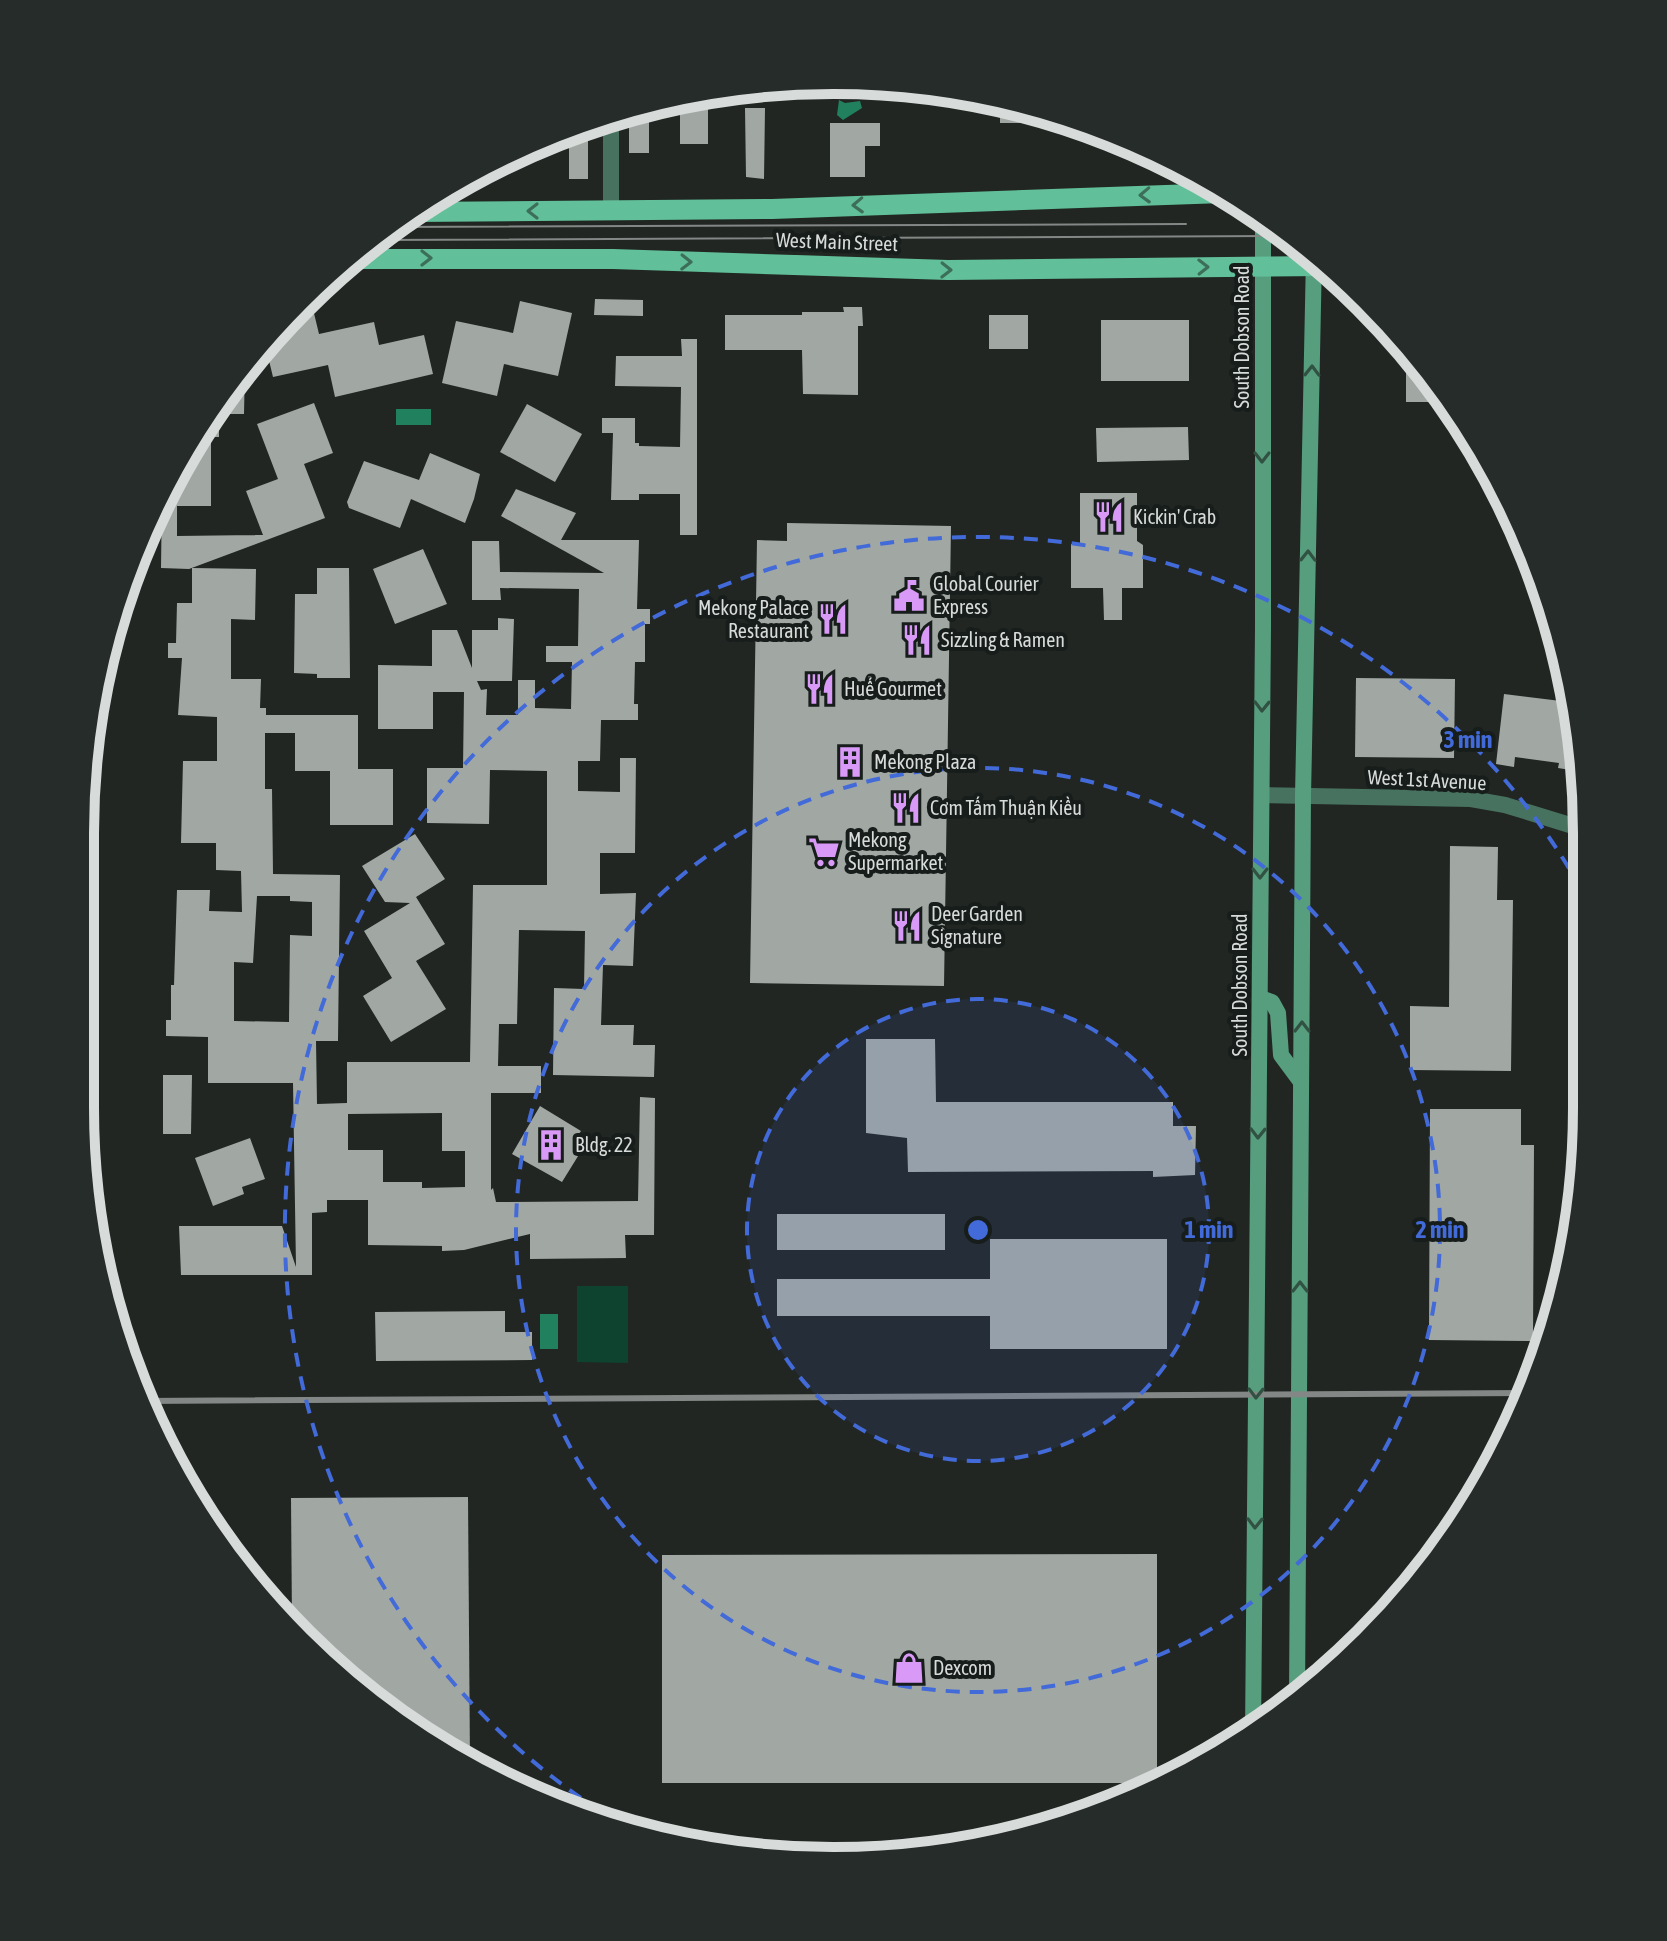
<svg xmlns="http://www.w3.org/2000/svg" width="1667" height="1941" viewBox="0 0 1667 1941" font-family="'Asap Condensed',sans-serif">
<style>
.green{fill:#0e432f}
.water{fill:#21805e}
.building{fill:#a1a8a4;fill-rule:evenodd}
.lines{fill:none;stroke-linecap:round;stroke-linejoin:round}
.minor{stroke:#47725f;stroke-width:16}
.tertiary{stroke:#47725f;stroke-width:16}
.secondary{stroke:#579e7f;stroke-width:16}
.primary{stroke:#61c099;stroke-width:20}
.tram{stroke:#838785;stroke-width:2}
.rail{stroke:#838785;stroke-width:6}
.oneway{stroke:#3c6e5a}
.oneway2{stroke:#315142}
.ring{fill:none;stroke:#426ad8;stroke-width:4;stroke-dasharray:14 10}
.labels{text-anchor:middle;stroke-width:8;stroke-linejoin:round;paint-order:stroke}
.street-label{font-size:20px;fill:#d7dbd9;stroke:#171d1a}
.poi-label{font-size:20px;fill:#d7dbd9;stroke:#171d1a;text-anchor:start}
.rim{fill:none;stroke:#d7dbd9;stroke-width:10}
.centre{fill:#426ad8;stroke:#171d1a;stroke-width:4}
.ring-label{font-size:24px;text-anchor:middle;font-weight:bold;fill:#426ad8;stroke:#171d1a;stroke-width:8;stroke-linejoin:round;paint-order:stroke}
</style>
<rect width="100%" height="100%" fill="#212623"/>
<!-- green -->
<path class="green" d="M577,1286H628V1363L577,1362Z"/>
<!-- water -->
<g class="water">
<path d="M839,100L845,103L860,101L862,108L843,120L837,115Z"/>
<rect x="396" y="409" width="35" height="16"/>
<rect x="540" y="1314" width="18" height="35"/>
</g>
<!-- building -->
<g class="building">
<path d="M708,93V144H680V99Z"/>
<path d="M1000,101L1028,106L1070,123H1000Z"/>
<path d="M649,106V153H629V111Z"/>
<path d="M745,108H765L764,179L746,177Z"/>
<path d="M588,121V179H569V130Z"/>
<path d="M830,123H880V146H865V177H830Z"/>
<path d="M595,299L643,300V316L594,315Z"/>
<path d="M520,301L572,313L558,376L504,364L497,396L442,383L456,321L513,333Z"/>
<path d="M312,305L319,334L374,322L379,345L424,335L433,374L335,397L328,365L273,377L265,344L299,308Z"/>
<path d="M843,307H862L863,326H858V395L803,394L802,350H725V315H802V312H844Z"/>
<rect x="989" y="315" width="39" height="34"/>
<rect x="1101" y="320" width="88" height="61"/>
<path d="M681,339H697V535H680V494H639V500H611L613,433H602V418H635V443H639V446L680,447L681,387L615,386L616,356H682Z"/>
<path d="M1406,346L1439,391L1447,402H1406Z"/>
<path d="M245,365L244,414H229L230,385Z"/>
<path d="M314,403L333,453L304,464L325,518L189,569L161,568L162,494L211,414V421H219V437H211V506H177V536L263,535L246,491L278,479L257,424Z"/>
<path d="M527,404L582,434L555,482L500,452Z"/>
<path d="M1188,427L1189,460L1097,462L1096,428Z"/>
<path d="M430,453L480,474L474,499L465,523L411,499L400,528L349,508L347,502L364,461L419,480Z"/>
<path d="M516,489L576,513L561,540H639L637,609H650V624H645V662H635L634,704H638V720H601L600,761H578V791L620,792V758H636L635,853H600V894L636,893L633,966L603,965L601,1025H634L633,1045H655L654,1077L553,1075L554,988L584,989L585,931L519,930L517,1024H499L498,1066H541V1093H491V1190L493,1188L496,1202L638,1201L640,1097L655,1098L654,1235H625L626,1258L530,1259V1234L464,1250L442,1251V1246L368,1245V1200H327V1212L312,1213V1275H181L179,1226H282L296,1267L293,1083H208V1037L166,1036V1020H171V985H174L177,890H210L209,911L242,912L241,871L216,870V843H181L183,761H217V717L178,715L182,658H168V643H176L177,603H192V568L256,569L255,620L231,619V679H261L260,708H266V715H358V769H393V825H330V771H295V733H265V789H272L273,874L340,875L338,1041H316L317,1104L347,1103V1062H470L473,885H547V771L490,770L489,824L427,823V768H463L464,692H433V729H378V665L432,666V630H457L472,668V630H498V618L514,619L512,681H477L481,690L487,689L486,715H518V680H535V708L571,709L572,662H546V646H578L579,589L500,588L501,600H472V541H499L500,572L604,573L501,516ZM257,896H290V901L312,902V936L290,935L289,1022L234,1021V962L253,963ZM442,1113V1151H465V1187L422,1188V1182H383V1150H348V1114Z"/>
<path d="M1080,493H1137V541L1143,545V588H1122V620H1104L1103,588H1071V544H1080Z"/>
<path d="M787,523L951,526L944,986L750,983L757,540L787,541Z"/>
<path d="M423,549L447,604L395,624L373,569Z"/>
<path d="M317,568H349L350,678H317V674L294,673L295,594H317Z"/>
<path d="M1356,678L1455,679L1454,758L1355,757Z"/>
<path d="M1504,694L1569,702L1583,772L1558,768L1559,763L1515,757L1514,767L1496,764Z"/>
<path d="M415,834L445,879L416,897L445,944L416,961L446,1009L391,1042L363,996L392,978L364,931L410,903L385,902L362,866Z"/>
<path d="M1450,846L1498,847L1497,900H1513L1511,1071L1410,1070V1006L1449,1007Z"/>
<path d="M866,1039H935L936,1102H1173V1126H1196L1195,1175L1153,1177V1171L908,1172L907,1138L866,1133Z"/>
<path d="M163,1075H192L191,1134H163Z"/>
<path d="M540,1106L581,1131L578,1135L588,1140L562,1182L512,1154Z"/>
<path d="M1430,1109H1521V1145H1534L1533,1341L1429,1340Z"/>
<path d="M250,1138L265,1179L242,1187L244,1194L213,1206L195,1158Z"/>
<rect x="777" y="1214" width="168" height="36"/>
<path d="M990,1239H1167V1349H990V1316H777V1279H990Z"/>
<path d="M505,1311V1332H532V1360L376,1361L375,1312Z"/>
<path d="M468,1497L470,1764L414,1734L292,1626L291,1498Z"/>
<path d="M1157,1554V1781L1153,1783H662V1555Z"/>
</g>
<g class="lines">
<!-- minor -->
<path class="minor" d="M611,211V115"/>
<!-- tertiary -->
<path class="tertiary" d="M1262,795L1471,799L1505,805L1586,830"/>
<!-- secondary -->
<g class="secondary">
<path d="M1260,998L1272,1002L1278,1013L1281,1055L1301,1082"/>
<path d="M1297,1697L1303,796L1314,256"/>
<path d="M1253,1733L1263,628V217"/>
</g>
<!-- primary -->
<g class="primary">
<path d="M413,212L772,209L1223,193"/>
<path d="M348,259H613L948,270L1324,266"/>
</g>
<!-- tram -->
<g class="tram">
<path d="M392,227L1186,224"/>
<path d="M374,240L1292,236"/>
</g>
<!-- rail -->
<path class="rail" d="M143,1401L1531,1393"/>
</g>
<!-- one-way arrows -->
<defs><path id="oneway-chevron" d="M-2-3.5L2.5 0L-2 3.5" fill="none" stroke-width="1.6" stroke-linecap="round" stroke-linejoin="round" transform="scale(2)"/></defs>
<g class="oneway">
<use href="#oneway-chevron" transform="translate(1145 195) rotate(178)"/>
<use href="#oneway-chevron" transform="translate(858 205) rotate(178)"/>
<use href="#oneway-chevron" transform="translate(533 211) rotate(180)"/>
<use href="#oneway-chevron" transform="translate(426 258)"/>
<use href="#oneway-chevron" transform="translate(686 262) rotate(1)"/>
<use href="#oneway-chevron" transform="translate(1203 267) rotate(-1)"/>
<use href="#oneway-chevron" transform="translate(946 270) rotate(1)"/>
</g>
<g class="oneway2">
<use href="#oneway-chevron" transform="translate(1312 371) rotate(-89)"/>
<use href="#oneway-chevron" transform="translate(1262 457) rotate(90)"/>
<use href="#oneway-chevron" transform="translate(1308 556) rotate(-89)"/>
<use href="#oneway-chevron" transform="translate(1262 706) rotate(91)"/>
<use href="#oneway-chevron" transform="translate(1260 873) rotate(90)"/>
<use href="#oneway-chevron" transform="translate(1302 1027) rotate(-90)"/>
<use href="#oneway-chevron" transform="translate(1258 1133) rotate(91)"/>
<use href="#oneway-chevron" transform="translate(1300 1287) rotate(-90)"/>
<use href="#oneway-chevron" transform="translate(1256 1393) rotate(91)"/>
<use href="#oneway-chevron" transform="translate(1255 1523) rotate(91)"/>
</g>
<!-- distance rings -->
<circle cx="978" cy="1230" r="231" fill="#426ad8" fill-opacity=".12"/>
<g class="ring">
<circle cx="978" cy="1230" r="231"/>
<circle cx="978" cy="1230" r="462"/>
<path d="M621 1824A693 693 0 1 1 1584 894"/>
</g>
<!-- icons -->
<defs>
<symbol id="restaurant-bare" viewBox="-9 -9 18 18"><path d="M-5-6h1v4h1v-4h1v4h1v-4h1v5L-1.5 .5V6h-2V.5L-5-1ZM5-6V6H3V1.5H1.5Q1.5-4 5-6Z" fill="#d99af7" stroke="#171d1a" stroke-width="2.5" paint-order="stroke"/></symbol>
<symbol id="civic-bare" viewBox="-9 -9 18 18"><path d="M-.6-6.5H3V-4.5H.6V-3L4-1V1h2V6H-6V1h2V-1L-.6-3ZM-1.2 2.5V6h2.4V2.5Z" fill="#d99af7" stroke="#171d1a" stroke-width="2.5" paint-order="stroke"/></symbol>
<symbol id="building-bare" viewBox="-9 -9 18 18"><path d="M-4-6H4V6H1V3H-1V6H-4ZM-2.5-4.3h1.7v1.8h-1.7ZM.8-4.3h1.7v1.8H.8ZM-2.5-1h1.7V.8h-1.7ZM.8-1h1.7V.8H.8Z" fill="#d99af7" stroke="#171d1a" stroke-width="2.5" paint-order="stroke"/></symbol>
<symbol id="supermarket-bare" viewBox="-9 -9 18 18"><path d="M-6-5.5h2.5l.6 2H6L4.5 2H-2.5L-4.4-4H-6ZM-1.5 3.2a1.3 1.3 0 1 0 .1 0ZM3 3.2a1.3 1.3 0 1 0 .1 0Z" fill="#d99af7" stroke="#171d1a" stroke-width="2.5" paint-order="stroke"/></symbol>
<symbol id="shop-bare" viewBox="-9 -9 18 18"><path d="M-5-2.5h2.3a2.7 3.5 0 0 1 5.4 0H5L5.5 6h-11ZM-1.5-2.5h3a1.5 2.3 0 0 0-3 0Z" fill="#d99af7" stroke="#171d1a" stroke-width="2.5" paint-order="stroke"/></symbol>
</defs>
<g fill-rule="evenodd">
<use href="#restaurant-bare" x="1087" y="495" width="44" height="44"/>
<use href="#civic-bare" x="887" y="574" width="44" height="44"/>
<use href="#restaurant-bare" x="811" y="597" width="44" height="44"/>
<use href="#restaurant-bare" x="895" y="618" width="44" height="44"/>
<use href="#restaurant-bare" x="798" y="667" width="44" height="44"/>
<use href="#building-bare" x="828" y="740" width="44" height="44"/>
<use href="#restaurant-bare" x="884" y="786" width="44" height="44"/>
<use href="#supermarket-bare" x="802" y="830" width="44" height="44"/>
<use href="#restaurant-bare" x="885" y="904" width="44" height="44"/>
<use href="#building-bare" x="529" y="1123" width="44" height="44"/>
<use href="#shop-bare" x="887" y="1646" width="44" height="44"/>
</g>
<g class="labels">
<!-- street labels -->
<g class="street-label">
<text transform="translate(837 242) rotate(2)" y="7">West Main Street</text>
<text transform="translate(1242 337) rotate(-90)" y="7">South Dobson Road</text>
<text transform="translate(1427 780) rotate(3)" y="7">West 1st Avenue</text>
<text transform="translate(1240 985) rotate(-90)" y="7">South Dobson Road</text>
</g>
<!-- poi labels -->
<g class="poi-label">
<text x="1133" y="524">Kickin' Crab</text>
<text x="933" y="591">Global Courier<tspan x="933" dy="23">Express</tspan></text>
<text x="809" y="615" text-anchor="end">Mekong Palace<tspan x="809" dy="23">Restaurant</tspan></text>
<text x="941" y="647">Sizzling &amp; Ramen</text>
<text x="844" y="696">Huế Gourmet</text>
<text x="874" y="769">Mekong Plaza</text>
<text x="930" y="815">Cơm Tấm Thuận Kiều</text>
<text x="848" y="847">Mekong<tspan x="848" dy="23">Supermarket</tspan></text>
<text x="931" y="921">Deer Garden<tspan x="931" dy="23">Signature</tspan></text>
<text x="575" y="1152">Bldg. 22</text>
<text x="933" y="1675">Dexcom</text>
</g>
</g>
<!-- crop -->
<path d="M0 0H1667V1941H0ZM833 94H834A739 739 0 0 1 1573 833V1108A739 739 0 0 1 834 1847H833A739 739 0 0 1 94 1108V833A739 739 0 0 1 833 94Z" fill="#262c29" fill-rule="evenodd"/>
<path class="rim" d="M833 94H834A739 739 0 0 1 1573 833V1108A739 739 0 0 1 834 1847H833A739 739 0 0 1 94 1108V833A739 739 0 0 1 833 94Z"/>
<circle cx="978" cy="1230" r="12" class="centre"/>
<g class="ring-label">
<text x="1468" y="748">3 min</text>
<text x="1209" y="1238">1 min</text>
<text x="1440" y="1238">2 min</text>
</g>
</svg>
